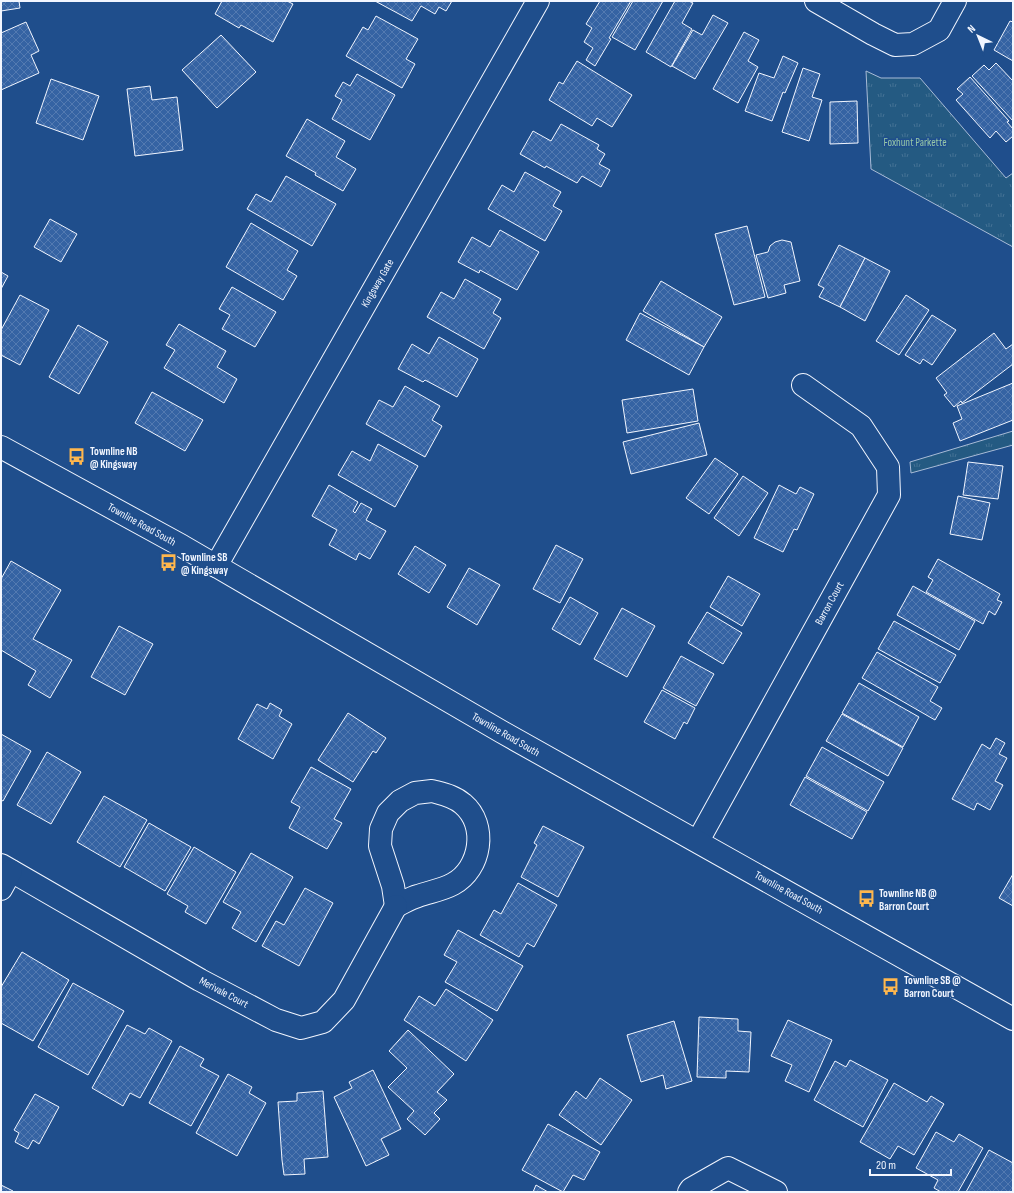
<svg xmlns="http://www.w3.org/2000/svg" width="1014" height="1193" viewBox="0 0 1014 1193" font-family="'Sofia Sans Condensed',sans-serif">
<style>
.grass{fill:url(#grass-tufts);stroke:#a8bbd7}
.building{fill:url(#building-cross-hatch);stroke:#f2f6ff}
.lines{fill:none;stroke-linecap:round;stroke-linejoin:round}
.minor-casing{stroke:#f2f6ff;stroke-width:24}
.major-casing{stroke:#f2f6ff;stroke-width:24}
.minor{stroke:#1f4e8c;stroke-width:22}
.major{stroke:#1f4e8c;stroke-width:22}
.labels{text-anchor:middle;stroke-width:3;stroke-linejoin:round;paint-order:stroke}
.park-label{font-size:11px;fill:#97c8a6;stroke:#1f4e8c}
.street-label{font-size:11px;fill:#f2f6ff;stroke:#1f4e8c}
.poi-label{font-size:11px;font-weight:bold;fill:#f2f6ff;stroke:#1f4e8c;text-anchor:start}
</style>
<defs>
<pattern id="grass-tufts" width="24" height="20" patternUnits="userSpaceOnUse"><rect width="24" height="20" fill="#245a82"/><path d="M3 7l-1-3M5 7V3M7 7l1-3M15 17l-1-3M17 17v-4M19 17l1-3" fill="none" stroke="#447295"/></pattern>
<pattern id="building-cross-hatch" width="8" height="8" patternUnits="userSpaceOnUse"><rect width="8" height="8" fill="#3563a3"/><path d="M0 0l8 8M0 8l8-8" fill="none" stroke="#537ab1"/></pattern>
</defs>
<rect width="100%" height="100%" fill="#1f4e8c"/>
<!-- grass -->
<g class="grass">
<path d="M866,71L881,78H920L1006,178L1013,173V247L871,169Z"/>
<path d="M1013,431V445L911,473L910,462Z"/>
</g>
<!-- building -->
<g class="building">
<path d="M1,1H19L20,8L1,11Z"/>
<path d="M222,1H287L293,4L273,42L241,25L239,28L215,14Z"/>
<path d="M375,1H452L446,11L439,7L435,14L421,6L412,21Z"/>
<path d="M600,1H631L609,38L611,39L595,66L586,60L593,48L584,42L592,28L586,24Z"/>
<path d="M633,1H663L635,50L612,37Z"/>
<path d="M675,1H689L693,3L682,23L692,29L671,67L646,52Z"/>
<path d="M713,15L728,23L695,79L672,66L693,30L702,35Z"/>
<path d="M376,16L418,39L406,59L415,64L402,88L346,56L363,27L368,30Z"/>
<path d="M1010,21L1013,22V61L994,50Z"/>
<path d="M26,22L39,51L31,55L39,73L1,90V33Z"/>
<path d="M744,32L759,40L748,61L758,67L738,103L713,89Z"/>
<path d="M221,35L256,72L217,108L182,70Z"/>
<path d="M783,56L798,63L785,93L783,92L772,121L745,111L759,73L774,78Z"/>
<path d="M577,61L632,95L612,127L597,118L592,126L549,100L559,82L563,84Z"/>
<path d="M996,63L1013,81V121L972,76L984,65L989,70Z"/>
<path d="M803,68L820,74L812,97L822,100L809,141L782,132Z"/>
<path d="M357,74L395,95L370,140L332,119L342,100L335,96L343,82L350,86Z"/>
<path d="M970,77L1009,121L1007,122L1013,129V136L1006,142L996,131L990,138L956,100L963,94L957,89Z"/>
<path d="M51,79L99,96L83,140L36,123Z"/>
<path d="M150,86L152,100L177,97L183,150L135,156L127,89Z"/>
<path d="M857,101L858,143L830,144V102Z"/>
<path d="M307,119L345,141L336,157L356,169L343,191L315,175L316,173L286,156Z"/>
<path d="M561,124L599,145L597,149L605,154L599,164L610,170L601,187L582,176L577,183L546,166L545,168L520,154L533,131L551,141Z"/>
<path d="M525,172L561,192L553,206L562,211L545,241L488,209L502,185L514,192Z"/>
<path d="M286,176L336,204L312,246L247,209L256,194L271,202Z"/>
<path d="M50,219L77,234L61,262L34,247Z"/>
<path d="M251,223L298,251L287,270L297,276L283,300L226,267Z"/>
<path d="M747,226L765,297L734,305L715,234Z"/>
<path d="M500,230L539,252L517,290L480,270L479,273L458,262L472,237L490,247Z"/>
<path d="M782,240L791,242L800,281L784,285L786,293L768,298L756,255L768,252L770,246L775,242Z"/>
<path d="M839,245L865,258L840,307L819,297L824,288L818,285Z"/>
<path d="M865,258L890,271L865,321L840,307Z"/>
<path d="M1,272L8,276L1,289Z"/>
<path d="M465,279L501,299L493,313L501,318L484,349L427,317L441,292L454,299Z"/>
<path d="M661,281L722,317L704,347L643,311Z"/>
<path d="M232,287L276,312L255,347L222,329L230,315L219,309Z"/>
<path d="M20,295L49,310L20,365L1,355V330Z"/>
<path d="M906,295L929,310L899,355L876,341Z"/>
<path d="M640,313L704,347L689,375L626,340Z"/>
<path d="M932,315L956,330L932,365L923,359L920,364L905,355Z"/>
<path d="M179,324L226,351L217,367L237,379L224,403L164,368L175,350L166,345Z"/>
<path d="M78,325L108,342L79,394L49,377Z"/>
<path d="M994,333L1006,349L1013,344V364L962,403L961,401L954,407L944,395L947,393L936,378Z"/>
<path d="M439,337L478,359L457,397L425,380L423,382L398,369L412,344L429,354Z"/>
<path d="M1013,383V420L960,441L953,423L962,419L957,406Z"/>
<path d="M405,386L440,406L432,420L442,426L425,457L366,424L379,400L393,407Z"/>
<path d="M693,389L698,421L627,433L622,400Z"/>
<path d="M152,392L203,420L185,451L135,423Z"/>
<path d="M699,423L707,455L631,474L623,442Z"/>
<path d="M378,444L418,466L395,507L338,475L352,451L370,461Z"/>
<path d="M715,458L738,474L709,514L686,498Z"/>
<path d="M968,462L1003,466L998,499L963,495Z"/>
<path d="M743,476L768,493L739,536L714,518Z"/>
<path d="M329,485L358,502L353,511L355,513L361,503L372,509L366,520L386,531L370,559L359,553L356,560L329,545L337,530L312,516Z"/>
<path d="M779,485L796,494L800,487L814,494L797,530L794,529L783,552L754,538Z"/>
<path d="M958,496L990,503L982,540L950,534Z"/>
<path d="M556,545L583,559L560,603L533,589Z"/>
<path d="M415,546L446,565L429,593L398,574Z"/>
<path d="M938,559L1000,594L997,600L1002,602L995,615L989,611L983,624L926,592L933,580L928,577Z"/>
<path d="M11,561L61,590L33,639L72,660L50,698L28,685L36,671L1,650V579Z"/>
<path d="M469,568L500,585L477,625L447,607Z"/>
<path d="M728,576L760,594L742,626L710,607Z"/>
<path d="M913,586L975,621L959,650L897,615Z"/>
<path d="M570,597L598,613L580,645L552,629Z"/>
<path d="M622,608L655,626L627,677L594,659Z"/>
<path d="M707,612L742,633L723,664L688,643Z"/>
<path d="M894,621L956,655L940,683L878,649Z"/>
<path d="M119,626L153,644L125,695L91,677Z"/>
<path d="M877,652L938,687L930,701L942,708L935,720L862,678Z"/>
<path d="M681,656L714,674L696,706L663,688Z"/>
<path d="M859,683L919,717L903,747L842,713Z"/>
<path d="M662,690L695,708L687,724L684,722L675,739L644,722Z"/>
<path d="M270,703L282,710L279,716L292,724L273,759L238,739L257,704L267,709Z"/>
<path d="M348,713L386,738L376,753L373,751L353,782L318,760Z"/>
<path d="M842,714L903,748L888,776L826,741Z"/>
<path d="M1,734L31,751L3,801L1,800Z"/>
<path d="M996,738L1005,743L999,754L1007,758L995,781L1003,785L990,810L977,803L974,810L952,799L982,744L990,749Z"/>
<path d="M822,747L884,782L868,811L806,776Z"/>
<path d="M47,752L81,772L51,824L17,805Z"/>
<path d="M311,767L351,789L334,819L342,823L327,849L289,828L300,807L291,802Z"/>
<path d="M805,777L867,812L852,839L790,805Z"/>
<path d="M104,796L147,820L120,867L77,842Z"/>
<path d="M149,823L191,847L165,891L124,867Z"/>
<path d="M543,826L584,847L558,897L521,877L537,845L534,843Z"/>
<path d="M194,847L236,872L206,924L185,912L188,906L167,894Z"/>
<path d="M251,853L293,877L256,942L232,928L241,912L223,902Z"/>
<path d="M1013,874V906L999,898Z"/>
<path d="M518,883L557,905L534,947L527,943L519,957L480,935L494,910L501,914Z"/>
<path d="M305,888L333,903L299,966L262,946L276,921L284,925Z"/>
<path d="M458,930L523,966L497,1011L445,982L457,962L444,955Z"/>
<path d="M22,952L69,980L33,1041L1,1023V987Z"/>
<path d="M73,983L124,1011L88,1075L38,1047Z"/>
<path d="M446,989L493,1020L466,1061L404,1020L419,996L435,1006Z"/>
<path d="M699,1017L738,1019V1031L751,1032L749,1072L726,1071V1078L697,1077Z"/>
<path d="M788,1020L832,1040L809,1092L785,1081L792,1065L771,1056Z"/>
<path d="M674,1021L692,1081L666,1089L663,1075L641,1082L627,1035Z"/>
<path d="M127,1025L145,1034L149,1028L172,1041L140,1098L130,1093L123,1106L92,1088Z"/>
<path d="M408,1030L454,1074L437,1092L447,1100L434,1113L440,1119L425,1135L407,1119L414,1111L388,1087L407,1068L389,1051Z"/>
<path d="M180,1046L204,1059L200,1066L219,1076L191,1126L149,1103Z"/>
<path d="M850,1060L888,1080L863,1127L814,1100L835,1061L846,1067Z"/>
<path d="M373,1070L401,1129L381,1139L389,1155L366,1166L334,1097L352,1088L349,1082Z"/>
<path d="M228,1074L252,1087L249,1093L266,1103L237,1156L196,1133Z"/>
<path d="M600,1078L632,1100L601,1145L559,1115L576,1091L586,1099Z"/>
<path d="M894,1083L927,1102L931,1096L944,1104L914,1155L898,1146L890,1159L860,1142Z"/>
<path d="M323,1091L328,1157L304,1159L305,1174L284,1175L282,1160L278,1102L297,1101V1093Z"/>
<path d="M35,1094L59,1107L39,1144L33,1140L28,1149L15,1142L19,1133L14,1130Z"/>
<path d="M548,1124L600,1152L584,1180L573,1175L563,1192L522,1170Z"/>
<path d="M936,1132L954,1142L959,1134L983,1148L958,1192H941L934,1188L938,1180L916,1168Z"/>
<path d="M989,1150L1013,1163V1192H966Z"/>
<path d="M1,1185L13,1191L12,1192H1Z"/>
<path d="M536,1185L548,1192H533Z"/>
</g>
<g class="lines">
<defs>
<g id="minor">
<path d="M816,1L873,34L895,45L913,44L939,30L955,1"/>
<path d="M216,566L538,1"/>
<path d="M432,791C443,794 454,796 463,804C488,825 481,869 453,884C442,890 429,892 418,896C410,898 403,903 396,906L393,886L380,846L381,829L388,813L400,801L415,793Z"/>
<path d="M698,841L889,495L888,467L861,426L803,385"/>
<path d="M1,865L200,980L276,1020L301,1028L323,1022L344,1000L396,906"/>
<path d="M1,889L11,871"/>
<path d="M689,1192L691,1189L728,1168L776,1192"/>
</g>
<path id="major" d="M1,447L182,546L502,732L1013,1019"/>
</defs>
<!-- minor casing -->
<use href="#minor" class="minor-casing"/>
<!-- major casing -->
<use href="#major" class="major-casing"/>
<!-- minor -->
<use href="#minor" class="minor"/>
<!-- major -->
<use href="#major" class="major"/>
</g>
<!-- icons -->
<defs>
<symbol id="bus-bare" viewBox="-9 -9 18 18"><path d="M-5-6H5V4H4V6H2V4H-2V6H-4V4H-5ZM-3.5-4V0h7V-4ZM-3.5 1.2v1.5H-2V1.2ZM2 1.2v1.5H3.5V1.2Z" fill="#ffb74d" stroke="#1f4e8c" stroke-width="2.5" paint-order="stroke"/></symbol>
</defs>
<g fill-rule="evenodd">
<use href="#bus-bare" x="64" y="444" width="25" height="25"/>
<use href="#bus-bare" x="156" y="550" width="25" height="25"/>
<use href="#bus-bare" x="854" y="886" width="25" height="25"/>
<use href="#bus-bare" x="878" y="974" width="25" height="25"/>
</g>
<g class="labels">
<!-- park labels -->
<g class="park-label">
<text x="915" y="146">Foxhunt Parkette</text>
</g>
<!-- street labels -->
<g class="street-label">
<text transform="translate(377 283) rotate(-60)" y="4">Kingsway Gate</text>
<text transform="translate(142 524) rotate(29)" y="4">Townline Road South</text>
<text transform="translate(829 603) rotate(-61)" y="4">Barron Court</text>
<text transform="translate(506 734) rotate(30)" y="4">Townline Road South</text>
<text transform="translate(789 892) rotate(29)" y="4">Townline Road South</text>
<text transform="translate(224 992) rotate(28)" y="4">Merivale Court</text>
</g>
<!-- poi labels -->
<g class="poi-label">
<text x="90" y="455">Townline NB<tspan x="90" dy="13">@ Kingsway</tspan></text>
<text x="181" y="561">Townline SB<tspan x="181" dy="13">@ Kingsway</tspan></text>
<text x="879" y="897">Townline NB @<tspan x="879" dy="13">Barron Court</tspan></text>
<text x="904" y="984">Townline SB @<tspan x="904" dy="13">Barron Court</tspan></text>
</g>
</g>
<!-- border -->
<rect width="1014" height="1193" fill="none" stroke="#f2f6ff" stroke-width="4"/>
<!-- north arrow -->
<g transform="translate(978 36) rotate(317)" stroke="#1f4e8c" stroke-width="3" paint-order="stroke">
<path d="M0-3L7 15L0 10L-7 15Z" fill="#f2f6ff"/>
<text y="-6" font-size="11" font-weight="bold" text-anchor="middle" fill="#f2f6ff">N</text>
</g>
<!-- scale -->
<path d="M870 1169v6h81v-6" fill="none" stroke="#f2f6ff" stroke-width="2"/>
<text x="876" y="1169" font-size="12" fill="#f2f6ff" stroke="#1f4e8c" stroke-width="3" paint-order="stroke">20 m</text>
</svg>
